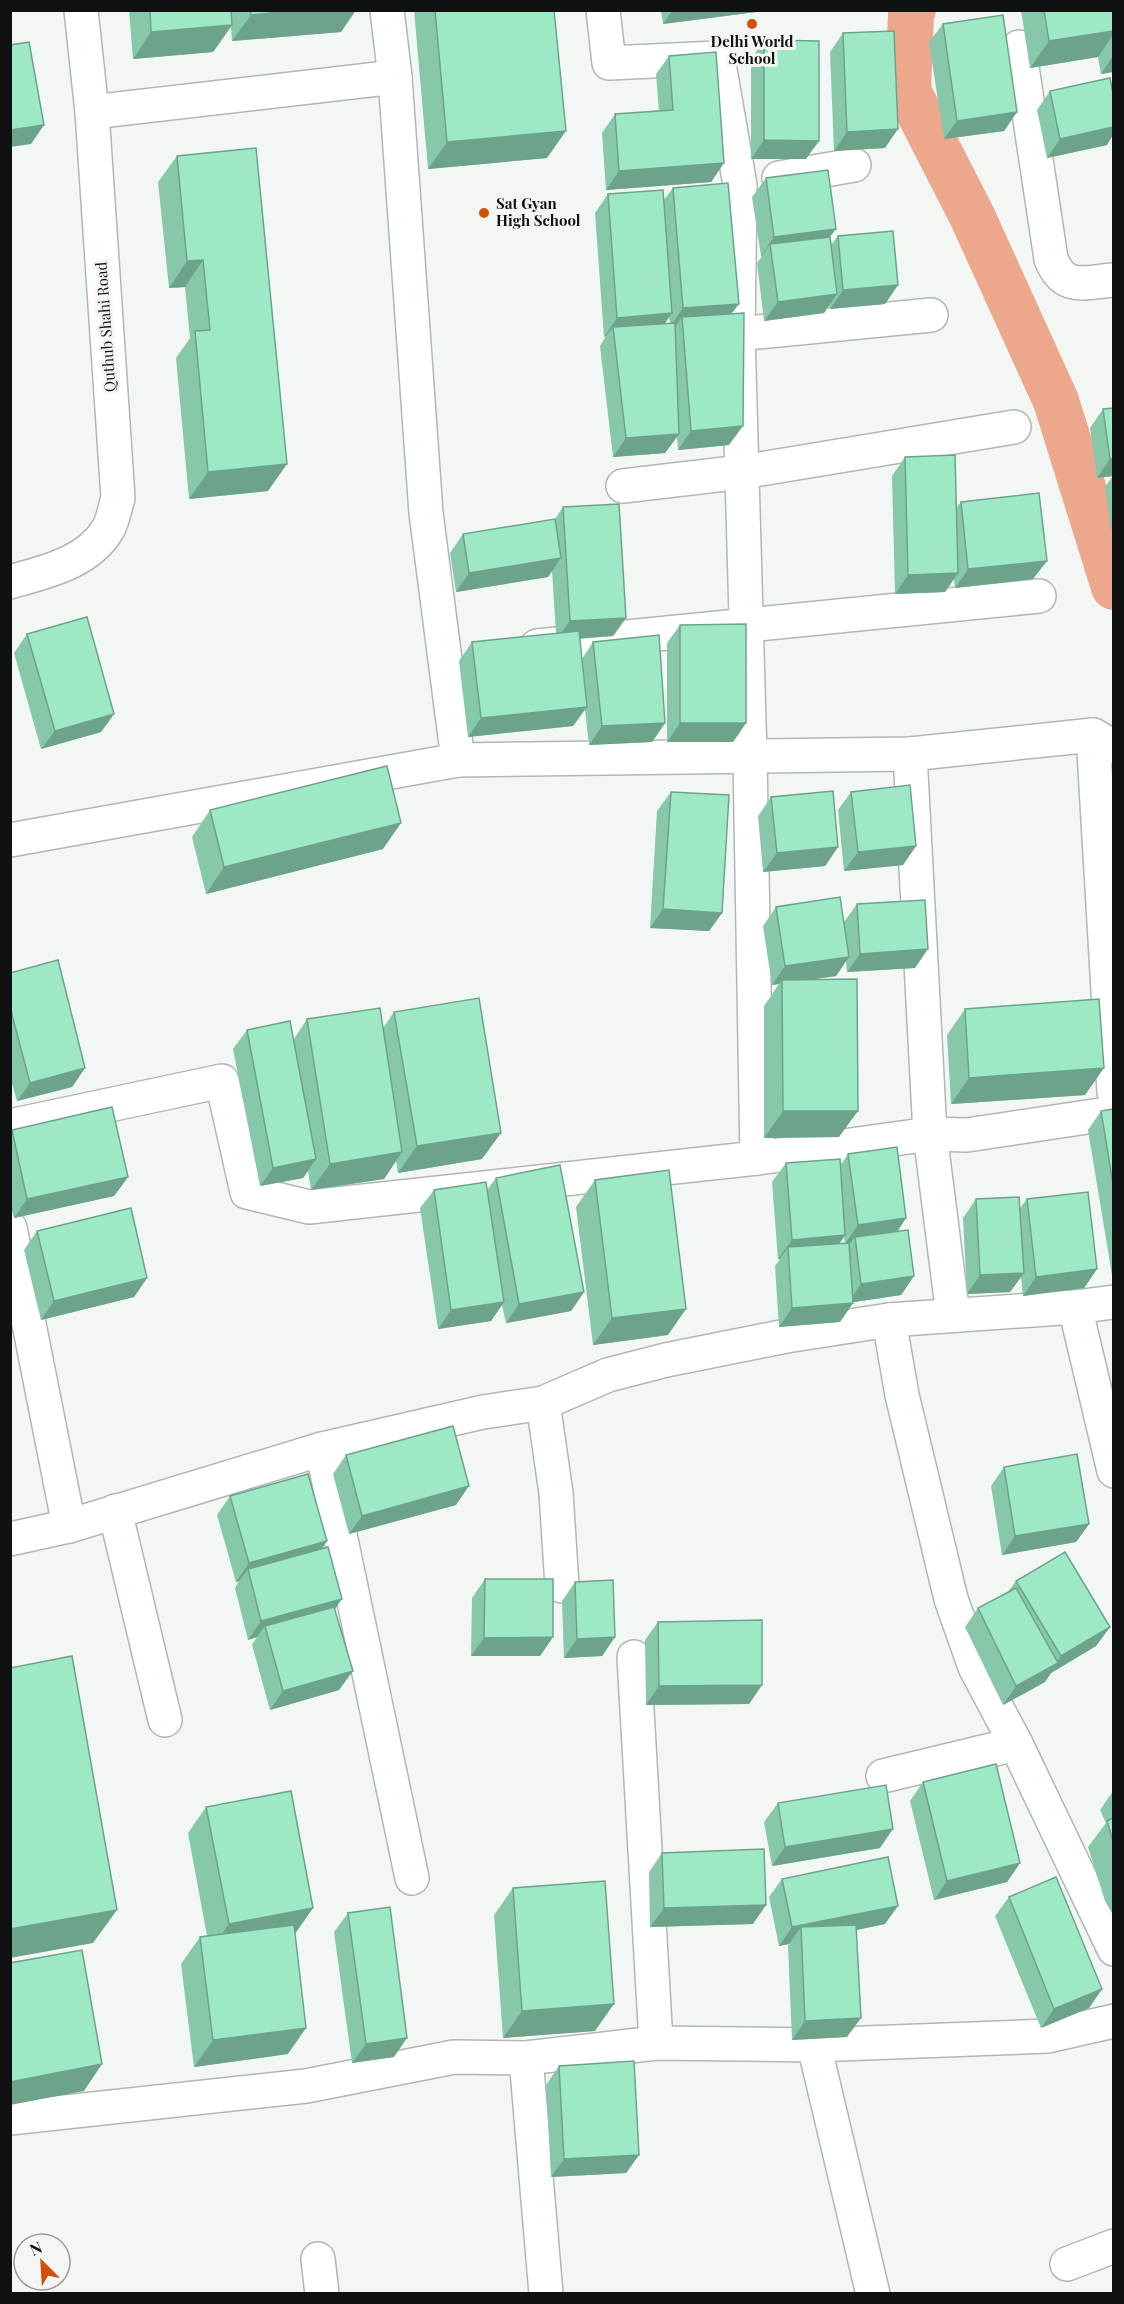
<svg xmlns="http://www.w3.org/2000/svg" width="1124" height="2304" viewBox="0 0 1124 2304" font-family="'Playfair Display',serif">
<style>
.lines{fill:none;stroke-linecap:round;stroke-linejoin:round}
.canal{stroke:#eca78d;stroke-width:46}
.street-casing{stroke:#b2b7b5;stroke-width:36}
.street{stroke:#fff;stroke-width:33}
.wall{fill:#87c8aa;fill-rule:evenodd}
.shaded-wall{fill:#6ea38b}
.building{fill:#9de9c6;stroke:#6ea38b;stroke-width:1.5}
.poi-dot{fill:#d44f09;stroke:#f2f7f4;stroke-width:2}
.labels{text-anchor:middle;stroke-width:6;stroke-linejoin:round;paint-order:stroke}
.poi-label{font-size:15px;font-weight:bold;fill:#101111;stroke:#f2f7f4}
.street-label{font-size:15px;fill:#101111;stroke:#f2f7f4}
</style>
<rect width="100%" height="100%" fill="#f2f7f4"/>
<g class="lines">
<!-- canal -->
<path class="canal" d="M913,10L911,14L908,91L972,216L1056,401L1114,587"/>
<defs>
<g id="street">
<path d="M387,10L395,77L426,513L458,760L910,754L1093,735L1114,747"/>
<path d="M603,10L609,63L718,58L740,185L738,334L750,757L757,1158"/>
<path d="M1019,47L1051,259C1064,292 1084,282 1114,280"/>
<path d="M92,112L395,77"/>
<path d="M779,178L854,165"/>
<path d="M738,334L931,315"/>
<path d="M623,486L742,472L1014,427"/>
<path d="M10,582C45,572 88,563 108,529C113,521 115,507 118,498L92,112L81,10"/>
<path d="M537,646L1039,596"/>
<path d="M1093,735L1114,1092"/>
<path d="M910,754L930,1134L953,1315"/>
<path d="M10,840L458,760"/>
<path d="M10,1126L222,1081L247,1192L309,1207L757,1158L930,1134L967,1135L1114,1113"/>
<path d="M10,1228L69,1526"/>
<path d="M1075,1307L1114,1471"/>
<path d="M889,1320L902,1395L951,1599L975,1667L1016,1744L1114,1949"/>
<path d="M543,1403L556,1493L562,1586"/>
<path d="M322,1449L412,1878"/>
<path d="M115,1511L165,1720"/>
<path d="M10,1539L69,1526L322,1449L483,1412L543,1403L608,1375L666,1360L786,1336L889,1320L1075,1307L1114,1302"/>
<path d="M634,1657L656,2043"/>
<path d="M883,1776L1016,1744"/>
<path d="M814,2045L873,2294"/>
<path d="M526,2058L546,2294"/>
<path d="M10,2118L306,2086L454,2057L526,2058L656,2043L814,2045L1048,2036L1114,2021"/>
<path d="M318,2259L322,2294"/>
<path d="M1067,2264L1114,2246"/>
</g>
</defs>
<!-- street casing -->
<use href="#street" class="street-casing"/>
<!-- street -->
<use href="#street" class="street"/>
</g>
<!-- wall -->
<g class="wall">
<path d="M129,10H356L341,32L232,41L231,27L213,52L133,59Z"/>
<path d="M414,10H554L547,158L428,169Z"/>
<path d="M661,10H772L663,24Z"/>
<path d="M1021,10H1113V72L1101,74L1098,57L1030,68Z"/>
<path d="M943,24L1017,112L1004,131L944,139L929,42Z"/>
<path d="M843,33L885,148L834,151L830,52Z"/>
<path d="M764,40L806,159H751V59Z"/>
<path d="M669,56L724,163L711,182L606,190L602,133L615,114L659,111L656,74Z"/>
<path d="M1050,91L1107,145L1047,158L1037,110Z"/>
<path d="M177,156L268,491L189,499L176,358L190,338L185,287L169,288L158,182Z"/>
<path d="M766,178L830,237L831,245L838,236L898,285L885,304L830,309L829,305L824,313L764,321L757,263L762,256H761L752,197Z"/>
<path d="M673,188L731,314L729,445L678,450L677,437L665,453L613,457L600,346L606,336L604,337L595,213L608,194L663,201ZM669,317L670,323H665Z"/>
<path d="M1113,408V529L1111,530L1105,487L1113,476L1097,478L1090,428L1103,409Z"/>
<path d="M905,457L956,508L961,502L1033,579L955,588L954,579L945,592L895,594L892,476Z"/>
<path d="M563,507L626,618L613,636L580,639L582,659L593,642L665,723L652,742L589,745L585,709L573,726L468,737L459,661L472,642L556,633L552,571L548,577L456,592L450,553L463,534L555,519Z"/>
<path d="M680,625L746,723L733,742H667V643Z"/>
<path d="M27,634L114,714L101,732L41,749L14,653Z"/>
<path d="M671,792L722,913L709,931L650,928L657,811Z"/>
<path d="M851,792L916,846L903,865L844,871L838,810Z"/>
<path d="M771,797L838,847L825,866L763,872L758,816Z"/>
<path d="M210,810L383,849L206,894L192,837Z"/>
<path d="M857,904L915,968L847,972L846,961L836,976L811,979L839,1137L764,1138V1006L779,984L772,985L763,926L776,907L844,922Z"/>
<path d="M10,973L85,1068L72,1087L17,1101L10,1077Z"/>
<path d="M965,1009L1085,1095L951,1104L947,1035Z"/>
<path d="M394,1012L482,1159L398,1173L396,1161L384,1179L311,1190L308,1171L303,1178L260,1186L233,1049L247,1030L294,1039L307,1019L383,1028Z"/>
<path d="M1113,1109V1281L1088,1130L1101,1111Z"/>
<path d="M12,1130L128,1177L114,1196L14,1218L10,1204V1131Z"/>
<path d="M848,1154L906,1218L898,1231L914,1276L901,1295L853,1302V1303L840,1322L779,1327L775,1266L780,1259H778L772,1182L786,1163L840,1166ZM844,1237L845,1243L839,1244Z"/>
<path d="M496,1178L584,1292L571,1311L506,1323L502,1305L491,1321L438,1329L420,1208L434,1190H487Z"/>
<path d="M595,1180L668,1335L593,1345L576,1207Z"/>
<path d="M976,1199L1020,1208L1027,1199L1097,1269L1084,1288L1023,1296L1021,1277L1010,1292L967,1294L963,1218Z"/>
<path d="M37,1231L147,1278L134,1297L41,1320L24,1250Z"/>
<path d="M346,1455L456,1505L349,1534L333,1474Z"/>
<path d="M1004,1467L1089,1524L1076,1542L1002,1555L991,1486Z"/>
<path d="M230,1496L322,1549L335,1610L339,1690L270,1710L252,1645L257,1637L248,1640L235,1588L239,1581L236,1582L217,1515Z"/>
<path d="M485,1579L553,1637L540,1656H471L472,1598Z"/>
<path d="M1016,1581L1110,1627L1096,1646L1051,1673L1045,1682L1003,1705L965,1627L978,1608L1007,1593Z"/>
<path d="M575,1582L615,1637L602,1656L564,1658L562,1601Z"/>
<path d="M658,1622L762,1685L749,1704L646,1705L645,1640Z"/>
<path d="M923,1782L1020,1863L1007,1882L934,1900L910,1801Z"/>
<path d="M1113,1791V1915L1105,1901L1088,1847L1106,1823L1100,1810Z"/>
<path d="M778,1803L880,1848L772,1866L764,1822Z"/>
<path d="M206,1807L313,1908L295,1934L288,2054L194,2067L181,1964L200,1937L207,1936L188,1833Z"/>
<path d="M662,1853L753,1924L650,1927L649,1872Z"/>
<path d="M782,1879L885,1924L857,1930L847,2037L792,2040L788,1946L789,1944L779,1946L769,1897Z"/>
<path d="M513,1888L595,2031L503,2038L494,1915Z"/>
<path d="M1009,1897L1102,1989L1089,2008L1041,2028L995,1916Z"/>
<path d="M348,1913L394,2057L352,2063L334,1932Z"/>
<path d="M559,2066L639,2155L626,2173L551,2177L546,2085Z"/>
</g>
<!-- shaded-wall -->
<g class="shaded-wall">
<path d="M297,10H356L341,32L232,41L251,15Z"/>
<path d="M673,10H772L663,24Z"/>
<path d="M232,25L213,52L133,59L151,32Z"/>
<path d="M1113,31V35L1098,57L1030,68L1049,41Z"/>
<path d="M1113,56V72L1101,74Z"/>
<path d="M1017,112L1004,131L944,139L957,121Z"/>
<path d="M44,125L31,144L10,147V130Z"/>
<path d="M1113,127V135L1107,145L1047,158L1060,139Z"/>
<path d="M898,129L885,148L834,151L847,132Z"/>
<path d="M566,131L547,158L428,169L447,142Z"/>
<path d="M764,140L819,141L806,159H751Z"/>
<path d="M724,163L711,182L606,190L619,171Z"/>
<path d="M836,229L822,247L770,244L762,256H761L774,237Z"/>
<path d="M203,260L185,287L169,288L187,261Z"/>
<path d="M898,285L885,304L830,309L843,290Z"/>
<path d="M837,294L824,313L764,321L778,302Z"/>
<path d="M739,304L725,322L682,317L675,327H670L683,308Z"/>
<path d="M672,313L659,332L613,327L606,336L604,337L617,318Z"/>
<path d="M743,426L729,445L678,450L691,431Z"/>
<path d="M679,434L665,453L613,457L626,438Z"/>
<path d="M1110,459H1113V476L1097,478Z"/>
<path d="M287,464L268,491L189,499L208,472Z"/>
<path d="M561,558L548,577L456,592L469,573Z"/>
<path d="M1047,561L1033,579L955,588L968,569Z"/>
<path d="M958,573L945,592L895,594L908,575Z"/>
<path d="M626,618L613,636L556,640L570,621Z"/>
<path d="M587,707L573,726L468,737L481,718Z"/>
<path d="M114,714L101,732L41,749L55,731Z"/>
<path d="M665,723L652,742L589,745L602,726Z"/>
<path d="M680,723H746L733,742H667Z"/>
<path d="M401,823L383,849L206,894L224,867Z"/>
<path d="M916,846L903,865L844,871L858,852Z"/>
<path d="M838,847L825,866L763,872L777,853Z"/>
<path d="M663,909L722,913L709,931L650,928Z"/>
<path d="M928,949L915,968L847,972L860,954Z"/>
<path d="M849,957L836,976L782,984V980L779,984L772,985L785,966Z"/>
<path d="M85,1068L72,1087L17,1101L30,1083Z"/>
<path d="M1104,1068L1085,1095L951,1104L969,1078Z"/>
<path d="M783,1111H858L839,1137L764,1138Z"/>
<path d="M501,1133L482,1159L398,1173L417,1146Z"/>
<path d="M402,1152L384,1179L311,1190L330,1164Z"/>
<path d="M316,1159L303,1178L260,1186L273,1168Z"/>
<path d="M128,1177L114,1196L14,1218L27,1199Z"/>
<path d="M906,1218L893,1237H855L850,1243L845,1244L858,1225Z"/>
<path d="M845,1235L832,1254L788,1247L780,1259H778L792,1240Z"/>
<path d="M1097,1269L1084,1288L1023,1296L1036,1277Z"/>
<path d="M1024,1273L1010,1292L967,1294L980,1275Z"/>
<path d="M914,1276L901,1295L848,1303L861,1284Z"/>
<path d="M147,1278L134,1297L41,1320L54,1301Z"/>
<path d="M584,1292L571,1311L506,1323L519,1304Z"/>
<path d="M504,1302L491,1321L438,1329L451,1310Z"/>
<path d="M853,1303L840,1322L779,1327L792,1308Z"/>
<path d="M686,1309L668,1335L593,1345L612,1318Z"/>
<path d="M469,1486L456,1505L349,1534L362,1516Z"/>
<path d="M1089,1524L1076,1542L1002,1555L1015,1536Z"/>
<path d="M327,1541L314,1560L248,1569L239,1581L236,1582L249,1563Z"/>
<path d="M342,1599L329,1618L265,1626L257,1637L248,1640L261,1621Z"/>
<path d="M1110,1627L1096,1646L1051,1673L1045,1682L1003,1705L1016,1686L1055,1665L1061,1656Z"/>
<path d="M553,1637L540,1656H471L484,1638Z"/>
<path d="M615,1637L602,1656L564,1658L577,1639Z"/>
<path d="M353,1671L339,1690L270,1710L283,1691Z"/>
<path d="M762,1685L749,1704L646,1705L659,1686Z"/>
<path d="M893,1829L880,1848L772,1866L785,1847Z"/>
<path d="M1020,1863L1007,1882L934,1900L947,1881Z"/>
<path d="M766,1905L753,1924L650,1927L664,1908Z"/>
<path d="M898,1906L885,1924L802,1941L801,1927L789,1944L779,1946L792,1927Z"/>
<path d="M313,1908L294,1935L210,1951L229,1924Z"/>
<path d="M117,1910L93,1943L10,1958V1929Z"/>
<path d="M1102,1989L1089,2008L1041,2028L1054,2009Z"/>
<path d="M614,2004L595,2031L503,2038L522,2011Z"/>
<path d="M861,2018L847,2037L792,2040L805,2021Z"/>
<path d="M306,2028L288,2054L194,2067L213,2040Z"/>
<path d="M407,2038L394,2057L352,2063L366,2044Z"/>
<path d="M102,2064L84,2091L10,2105V2082Z"/>
<path d="M639,2155L626,2173L551,2177L564,2159Z"/>
</g>
<!-- building -->
<g class="building">
<path d="M150,10H231L232,25L151,32Z"/>
<path d="M250,10H297L251,15Z"/>
<path d="M435,10H554L566,131L447,142Z"/>
<path d="M1044,10H1113V31L1049,41Z"/>
<path d="M1003,15L1017,112L957,121L943,24Z"/>
<path d="M894,31L898,129L847,132L843,33Z"/>
<path d="M764,40L819,41V141L764,140Z"/>
<path d="M29,42L44,125L10,130V45Z"/>
<path d="M716,52L724,163L619,171L615,114L673,110L669,56Z"/>
<path d="M1110,78L1113,94V127L1060,139L1050,91Z"/>
<path d="M256,148L287,464L208,472L195,331L210,330L203,260L187,261L177,156Z"/>
<path d="M828,170L836,229L774,237L766,178Z"/>
<path d="M728,183L739,304L683,308L673,188Z"/>
<path d="M663,190L672,313L617,318L608,194Z"/>
<path d="M893,231L898,285L843,290L838,236Z"/>
<path d="M830,237L837,294L778,302L770,244Z"/>
<path d="M744,313L743,426L691,431L682,317Z"/>
<path d="M675,323L679,434L626,438L613,327Z"/>
<path d="M1113,408V459H1110L1103,409Z"/>
<path d="M955,455L958,573L908,575L905,457Z"/>
<path d="M1039,493L1047,561L968,569L961,502Z"/>
<path d="M619,504L626,618L570,621L563,507Z"/>
<path d="M555,519L561,558L469,573L463,534Z"/>
<path d="M87,617L114,714L55,731L27,634Z"/>
<path d="M746,624V723H680V625Z"/>
<path d="M579,631L587,707L481,718L472,642Z"/>
<path d="M659,635L665,723L602,726L593,642Z"/>
<path d="M387,766L401,823L224,867L210,810Z"/>
<path d="M910,785L916,846L858,852L851,792Z"/>
<path d="M833,791L838,847L777,853L771,797Z"/>
<path d="M671,792L729,795L722,913L663,909Z"/>
<path d="M840,897L849,957L785,966L776,907Z"/>
<path d="M925,900L928,949L860,954L857,904Z"/>
<path d="M58,960L85,1068L30,1083L10,1007V973Z"/>
<path d="M857,979L858,1111H783L782,980Z"/>
<path d="M479,998L501,1133L417,1146L394,1012Z"/>
<path d="M1099,999L1104,1068L969,1078L965,1009Z"/>
<path d="M380,1008L402,1152L330,1164L307,1019Z"/>
<path d="M290,1021L316,1159L273,1168L247,1030Z"/>
<path d="M112,1107L128,1177L27,1199L12,1130Z"/>
<path d="M1113,1109V1184L1101,1111Z"/>
<path d="M897,1147L906,1218L858,1225L848,1154Z"/>
<path d="M840,1159L845,1235L792,1240L786,1163Z"/>
<path d="M560,1165L584,1292L519,1304L496,1178Z"/>
<path d="M669,1170L686,1309L612,1318L595,1180Z"/>
<path d="M486,1182L504,1302L451,1310L434,1190Z"/>
<path d="M1088,1192L1097,1269L1036,1277L1027,1199Z"/>
<path d="M1019,1197L1024,1273L980,1275L976,1199Z"/>
<path d="M131,1208L147,1278L54,1301L37,1231Z"/>
<path d="M908,1230L914,1276L861,1284L855,1237Z"/>
<path d="M849,1243L853,1303L792,1308L788,1247Z"/>
<path d="M453,1426L469,1486L362,1516L346,1455Z"/>
<path d="M1077,1454L1089,1524L1015,1536L1004,1467Z"/>
<path d="M308,1474L327,1541L249,1563L230,1496Z"/>
<path d="M328,1547L342,1599L261,1621L248,1569Z"/>
<path d="M1065,1552L1110,1627L1061,1656L1016,1581Z"/>
<path d="M485,1579H553V1637L484,1638Z"/>
<path d="M613,1580L615,1637L577,1639L575,1582Z"/>
<path d="M1016,1588L1058,1663L1016,1686L978,1608Z"/>
<path d="M334,1607L353,1671L283,1691L265,1626Z"/>
<path d="M762,1620V1685L659,1686L658,1622Z"/>
<path d="M72,1656L117,1910L10,1929V1668Z"/>
<path d="M996,1764L1020,1863L947,1881L923,1782Z"/>
<path d="M886,1785L893,1829L785,1847L778,1803Z"/>
<path d="M291,1791L313,1908L229,1924L206,1807Z"/>
<path d="M1113,1818V1841L1107,1821Z"/>
<path d="M764,1849L766,1905L664,1908L662,1853Z"/>
<path d="M888,1857L898,1906L792,1927L782,1879Z"/>
<path d="M1056,1877L1102,1989L1054,2009L1009,1897Z"/>
<path d="M605,1881L614,2004L522,2011L513,1888Z"/>
<path d="M390,1907L407,2038L366,2044L348,1913Z"/>
<path d="M294,1925L306,2028L213,2040L200,1937Z"/>
<path d="M856,1925L861,2018L805,2021L801,1927Z"/>
<path d="M82,1950L102,2064L10,2082V1963Z"/>
<path d="M634,2061L639,2155L564,2159L559,2066Z"/>
</g>
<!-- markers -->
<g class="poi-dot">
<circle cx="752" cy="24" r="6"/>
<circle cx="484" cy="213" r="6"/>
</g>
<g class="labels">
<!-- poi labels -->
<g class="poi-label">
<text x="752" y="47">Delhi World<tspan x="752" dy="17">School</tspan></text>
<text x="496" y="209" text-anchor="start">Sat Gyan<tspan x="496" dy="17">High School</tspan></text>
</g>
<!-- street labels -->
<g class="street-label">
<text transform="translate(106 327) rotate(-94)" y="5">Quthub Shahi Road</text>
</g>
</g>
<!-- border -->
<rect width="1124" height="2304" fill="none" stroke="#101111" stroke-width="24"/>
<!-- north arrow -->
<g transform="translate(42 2262) rotate(336)"><circle r="28" fill="#f2f7f4" stroke="#989b99" stroke-width="1.5"/>
<path d="M0-4.5L10 22L0 15L-10 22Z" fill="#d44f09"/>
<text y="-9" font-size="16" font-weight="bold" text-anchor="middle" fill="#101111">N</text>
</g>
</svg>
